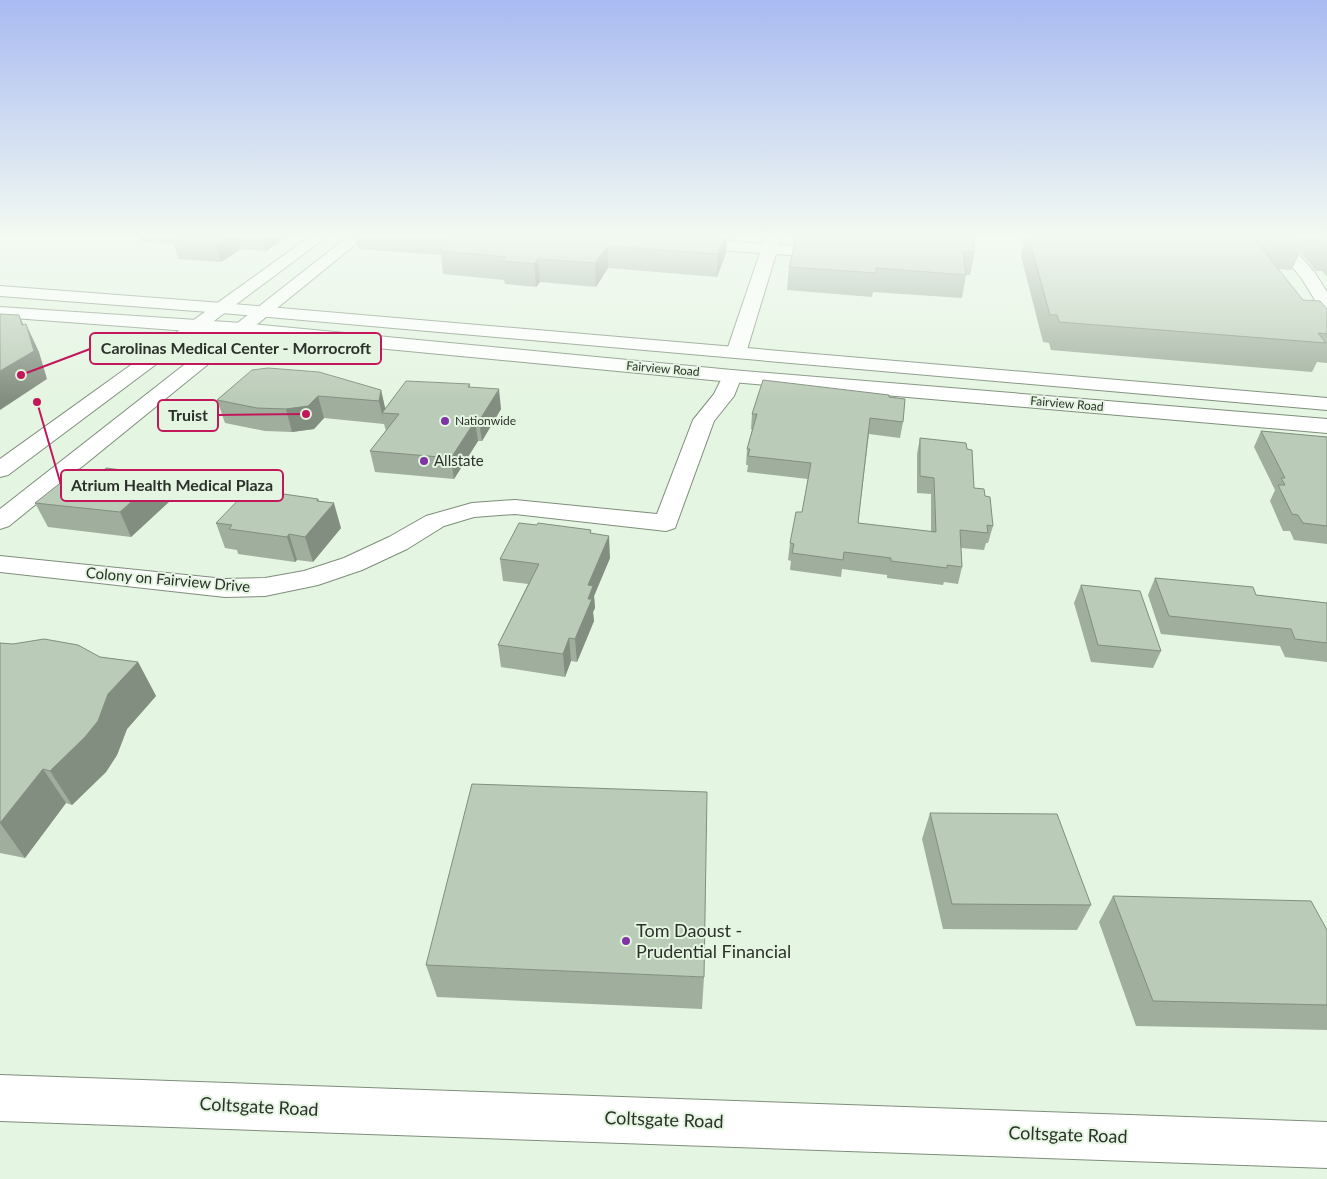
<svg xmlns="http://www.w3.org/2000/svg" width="1327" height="1179" viewBox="0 0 1327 1179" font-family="Lato,sans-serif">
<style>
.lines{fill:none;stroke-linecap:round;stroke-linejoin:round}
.minor-casing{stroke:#7e8e7b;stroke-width:2}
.secondary-casing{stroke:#7e8e7b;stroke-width:2}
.minor{fill:#fff;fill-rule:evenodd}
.secondary{fill:#fff;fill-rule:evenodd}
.wall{fill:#a0af9d}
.shaded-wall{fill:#828e80}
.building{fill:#bacbb7;stroke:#828e80}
.poi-dot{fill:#7f33a5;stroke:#e4f5e1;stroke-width:2}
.labels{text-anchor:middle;stroke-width:4;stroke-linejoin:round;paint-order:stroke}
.far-street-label{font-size:12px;fill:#2c322b;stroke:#e4f5e1}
.far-poi-label{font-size:12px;fill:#2c322b;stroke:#e4f5e1;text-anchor:start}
.poi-label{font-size:15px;fill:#2c322b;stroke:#e4f5e1;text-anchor:start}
.street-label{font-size:15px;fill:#2c322b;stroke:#e4f5e1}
.near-poi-label{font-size:18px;fill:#2c322b;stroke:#e4f5e1;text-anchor:start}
.near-street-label{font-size:18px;fill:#2c322b;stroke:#e4f5e1}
.leader{fill:none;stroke:#c2185b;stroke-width:2}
.callout-dot{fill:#c2185b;stroke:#e4f5e1;stroke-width:2}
.callout{fill:#e4f5e1;stroke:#c2185b;stroke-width:2}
.callout-label{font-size:16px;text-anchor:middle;font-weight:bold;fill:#2c322b}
</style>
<rect width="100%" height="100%" fill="#e4f5e1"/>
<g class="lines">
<defs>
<g id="minor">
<path d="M312,235H329L8,475L0,477V459Z"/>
<path d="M350,235H367L9,526L0,529V509Z"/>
<path d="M767,235H781L779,245L812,247L820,252L812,257L776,254L746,353L743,357H729L726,353L760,253L689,248L681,243L689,238L763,244Z"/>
<path d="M1267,235H1282L1315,273L1327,292V311L1321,310L1302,279Z"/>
<path d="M732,370L739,372L742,376L734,396L714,421L675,528L666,531L515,514L474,517L444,526L407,549L362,570L318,585L265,596L225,597L0,572V556L225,579L265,578L304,571L344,558L389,537L426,516L472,503L515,500L657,514L693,420L714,394L725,372Z"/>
<path d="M0,1075L1327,1122V1168L0,1121Z"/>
</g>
<g id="secondary">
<path d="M0,286L222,303L1327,398V410L222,313L0,296Z"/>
<path d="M0,307L242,323L732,370L1327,419V433L732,382L242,335L0,317Z"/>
</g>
</defs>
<!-- minor casing -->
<use href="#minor" class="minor-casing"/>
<!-- secondary casing -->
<use href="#secondary" class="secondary-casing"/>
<!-- minor -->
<use href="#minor" class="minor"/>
<!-- secondary -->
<use href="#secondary" class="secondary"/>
</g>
<!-- wall -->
<g class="wall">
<path d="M139,235H289L266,251L241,249L221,262L178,259L174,244L142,242Z"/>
<path d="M355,235H733L731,240H727L726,253L717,277L608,268L596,287L540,282L536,287L505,284L504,280L443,274L441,255L358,249Z"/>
<path d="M799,235H972L975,252L970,275H966L962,298L873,292L872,297L787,290L789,267Z"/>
<path d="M1021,235H1327V277L1322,271H1316L1300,252L1292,270L1278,269L1303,300L1327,309V363L1317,362L1312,372L1051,350L1049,343L1043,342L1021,256L1023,245Z"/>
<path d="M470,384V387L501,409L482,441H478L454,479L375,472L370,451L386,431L384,424L324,418L314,429L292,432L265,431L225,423L217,400L381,390L385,408Z"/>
<path d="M889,397L903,422L900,438L869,434L858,523L931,532V494L917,493V454L920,438L967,449L974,488L985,496L993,526L988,543H986L984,550L961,548L962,567L958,584L944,582L943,585L887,578V575L842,569L841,577L790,570L791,561L788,560L790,543L802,512L808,479L747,472L748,465H746L747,449L752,430L751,429L752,414Z"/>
<path d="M1261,431L1327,437V544L1294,540L1290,531H1283L1270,501L1275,490L1254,447Z"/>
<path d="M261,493L318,499L319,501L341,528L313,562L297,560L295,562L238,554L237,550L225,548L216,523Z"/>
<path d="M171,500L131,537L48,527L35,503Z"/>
<path d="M591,533L610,558L594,596L595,608L593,612L594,621L577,662L571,661L565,677L501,667L498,645L528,584L503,581L500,559Z"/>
<path d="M1155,578L1256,595L1327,603V662L1285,657L1280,646L1161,634L1148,595Z"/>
<path d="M1081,585L1161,651L1153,668L1091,662L1074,603Z"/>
<path d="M0,643L138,662L156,696L127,729L117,755L106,772L72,805L66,803L25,858L0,853Z"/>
<path d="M930,813L1091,905L1077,930L943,929L922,839Z"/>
<path d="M1113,896L1327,930V1030L1136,1026L1099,922Z"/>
<path d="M426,965L704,977L702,1009L437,997Z"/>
</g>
<!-- shaded-wall -->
<g class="shaded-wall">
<path d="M231,235H236L241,249L221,262L216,244Z"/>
<path d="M262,235H289L266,251Z"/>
<path d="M725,235H727L726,253L717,277L718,254Z"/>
<path d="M608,246V268L596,287L595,263Z"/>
<path d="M538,259L540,282L536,287L534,264Z"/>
<path d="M19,315L31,341L26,324L39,352L47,379L0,410V371L22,325Z"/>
<path d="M499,389L501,409L482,441L479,421Z"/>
<path d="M381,390L386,412L382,413L384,424L379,401Z"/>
<path d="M318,396L324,418L314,429L292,432L286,409Z"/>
<path d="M475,421L478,441L454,479L451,458Z"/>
<path d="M161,475L171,500L131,537L120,512Z"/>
<path d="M318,499L323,516L334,503L341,528L313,562L305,537L317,501Z"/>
<path d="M289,534L297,560L295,562L287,537Z"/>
<path d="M609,536L610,558L594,596L595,608L593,612L594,621L577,662L575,639L588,585Z"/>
<path d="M569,638L571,661L565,677L563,654Z"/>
<path d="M138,662L156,696L127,729L117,755L106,772L72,805L50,771L108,694Z"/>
<path d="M43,769L66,803L25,858L0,823Z"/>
</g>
<!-- building -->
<g class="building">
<path d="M182,235H231L216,244L172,241Z"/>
<path d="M457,235H725L718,254L608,246L595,263L538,259L534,264L502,261L506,257L440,251Z"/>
<path d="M797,235L814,237L817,235H972L975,252L963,251L966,275L876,268V273L789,267Z"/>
<path d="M1028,235H1295L1303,244L1256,241L1303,300L1320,301L1327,309V334L1318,333L1326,343L1059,322L1057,315H1050Z"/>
<path d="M1317,235H1327V245Z"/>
<path d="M0,314L19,315L22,325L26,324L34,351L0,371Z"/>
<path d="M268,368L319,372L381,390L379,401L318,396L308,406L286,409L257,408L217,400L252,370Z"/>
<path d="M763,380L889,395V397L905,399L903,422L870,418L858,523L936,532L934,478L920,476V438L966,443L967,449L972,450L974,488L984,489L985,496L990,497L993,526L987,525L988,533L960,530L962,567L947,565V568L891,561V558L844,552L843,560L792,553L794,544L790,543L796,512H802L811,463L748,456L750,449H747L757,414H752Z"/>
<path d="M406,381L470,384L468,387L499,389L479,421H475L451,458L370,451L399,414L382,413Z"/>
<path d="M1261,431L1327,437V526L1303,523L1298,515L1292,514L1278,485H1285L1281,478H1285Z"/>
<path d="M106,468L161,475L120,512L35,503L78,469L102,472Z"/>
<path d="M247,491L261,493L263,491L318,499L317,501L334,503L305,537L289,534L287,537L229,529L232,525L216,523Z"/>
<path d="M519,523L537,525L538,523L591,530L590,533L609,536L588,585L593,586L588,599H592L575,639L569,638L563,654L498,645L539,564L500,559Z"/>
<path d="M1155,578L1253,587L1256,595L1327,603V643L1295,639L1291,629L1169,616Z"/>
<path d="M1081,585L1140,591L1161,651L1098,645Z"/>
<path d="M44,639L78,645L100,657L138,662L108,694L98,721L85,737L50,771L43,769L0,823V643L13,644Z"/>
<path d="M472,784L707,792L704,977L426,965Z"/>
<path d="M930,813L1057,814L1091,905L952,904Z"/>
<path d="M1113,896L1311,901L1327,930V1005L1153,1001Z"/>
</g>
<!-- sky -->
<linearGradient id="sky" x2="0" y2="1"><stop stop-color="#a8baf1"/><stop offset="0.59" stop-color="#f3faf2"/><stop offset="1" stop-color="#f3faf2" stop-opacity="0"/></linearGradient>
<rect width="1327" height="400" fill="url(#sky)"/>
<!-- markers -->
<g class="poi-dot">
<circle cx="445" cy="421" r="5"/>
<circle cx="424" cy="461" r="5"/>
<circle cx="626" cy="941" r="5"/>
</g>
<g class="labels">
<!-- far-street labels -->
<g class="far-street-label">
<text transform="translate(663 369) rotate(5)" y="4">Fairview Road</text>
<text transform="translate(1067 404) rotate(5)" y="4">Fairview Road</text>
</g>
<!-- far-poi labels -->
<g class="far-poi-label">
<text x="455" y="425">Nationwide</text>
</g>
<!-- poi labels -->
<g class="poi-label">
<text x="434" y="466">Allstate</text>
</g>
<!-- street labels -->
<g class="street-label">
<text transform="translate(168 580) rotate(5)" y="5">Colony on Fairview Drive</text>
</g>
<!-- near-poi labels -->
<g class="near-poi-label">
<text x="636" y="937">Tom Daoust -<tspan x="636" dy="21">Prudential Financial</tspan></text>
</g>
<!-- near-street labels -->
<g class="near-street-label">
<text transform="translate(259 1107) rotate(3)" y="6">Coltsgate Road</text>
<text transform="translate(664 1120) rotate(2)" y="6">Coltsgate Road</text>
<text transform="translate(1068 1135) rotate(2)" y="6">Coltsgate Road</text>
</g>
</g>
<!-- callouts -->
<path class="leader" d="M21 375L90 349M306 414L218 415M37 402L61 485"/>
<g class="callout-dot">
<circle cx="21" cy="375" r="5"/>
<circle cx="306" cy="414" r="5"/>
<circle cx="37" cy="402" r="5"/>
</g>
<g class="callout">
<rect x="90" y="333" width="291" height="31" rx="5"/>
<rect x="158" y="400" width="60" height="31" rx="5"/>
<rect x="61" y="470" width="222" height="31" rx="5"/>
</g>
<g class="callout-label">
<text x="236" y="354">Carolinas Medical Center - Morrocroft</text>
<text x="188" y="421">Truist</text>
<text x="172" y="491">Atrium Health Medical Plaza</text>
</g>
</svg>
